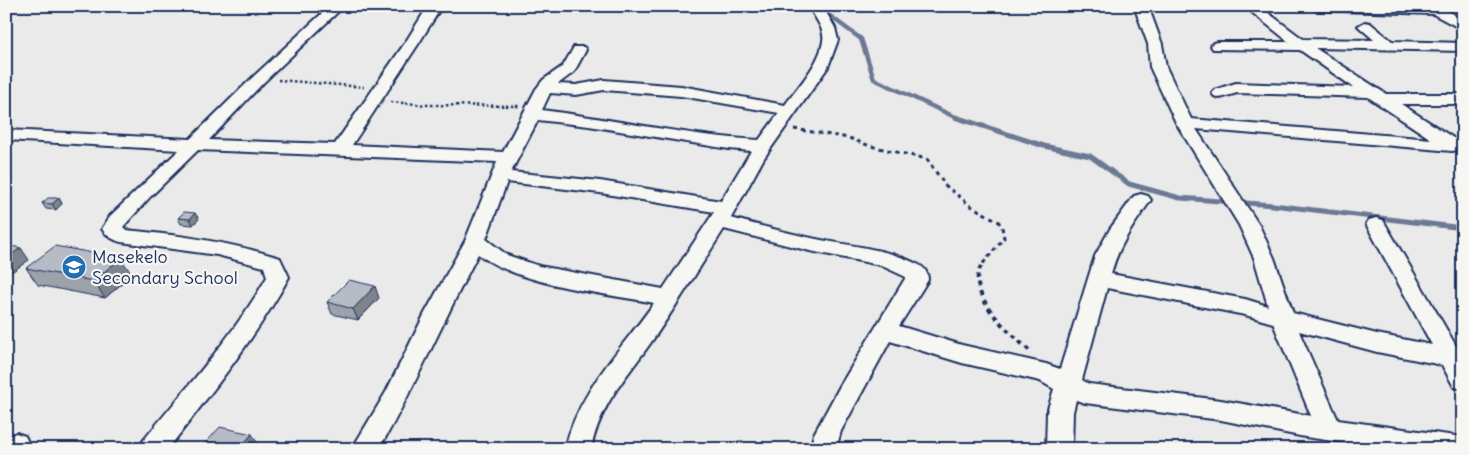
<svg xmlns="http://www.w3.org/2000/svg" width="1469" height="455" viewBox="0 0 1469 455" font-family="Delius,sans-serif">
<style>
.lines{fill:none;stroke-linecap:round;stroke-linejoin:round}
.stream-far1{stroke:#6c7995;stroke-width:4.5}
.stream{stroke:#6c7995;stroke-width:5}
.minor-casing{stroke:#1b2f5e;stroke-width:4}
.path-far2{stroke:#1b2f5e;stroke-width:2.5;stroke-dasharray:2.5 2.5;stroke-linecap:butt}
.path-far1{stroke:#1b2f5e;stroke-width:3;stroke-dasharray:4 4;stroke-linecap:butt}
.path{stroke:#1b2f5e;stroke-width:4;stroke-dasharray:4.5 4.5;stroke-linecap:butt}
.minor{fill:#f6f6f2;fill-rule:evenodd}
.wall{fill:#9da1aa;stroke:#1b2f5e}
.shaded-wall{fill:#7f838b;stroke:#1b2f5e}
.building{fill:#b6bbc6;stroke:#1b2f5e}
.labels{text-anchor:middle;stroke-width:4.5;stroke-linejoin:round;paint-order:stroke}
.poi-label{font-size:18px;fill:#1b2f5e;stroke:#f6f6f2;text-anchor:start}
</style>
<rect width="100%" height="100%" fill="#e9eae9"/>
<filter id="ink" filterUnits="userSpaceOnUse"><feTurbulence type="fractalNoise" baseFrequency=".02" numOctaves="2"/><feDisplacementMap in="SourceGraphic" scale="10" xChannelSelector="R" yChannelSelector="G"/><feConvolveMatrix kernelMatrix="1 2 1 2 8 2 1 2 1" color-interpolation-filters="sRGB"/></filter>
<g filter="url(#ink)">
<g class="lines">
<!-- stream-far1 -->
<path class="stream-far1" d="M803,6L830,16L861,39L874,79L957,118"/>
<!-- stream -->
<path class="stream" d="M955,117L1044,146L1090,156L1129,184L1180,198L1273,205L1463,228"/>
<defs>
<g id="minor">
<path d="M330,6H344L264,82L209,140L335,144L405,43L428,6H442L419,43L352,145L503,152L536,89L543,80L563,66L574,47H584L586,50L574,72L558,84L576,85L604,80L681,86L785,105C798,87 820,63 823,41C825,31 817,20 812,12L814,6H828L826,12L835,28L838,40L828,67L764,158L731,218C761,226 791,234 821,240C852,246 887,249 915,263C923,266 928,271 928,280L899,326L962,345L1046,364L1060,369L1095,256L1110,229L1134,196L1141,194L1148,196L1151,200C1134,224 1118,246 1111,274L1245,299L1268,306L1254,258L1239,225L1176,123L1150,67L1148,44L1134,6H1148L1162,44L1166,67L1191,119L1431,139L1368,97L1237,93L1220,98L1214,96L1212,93L1214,90L1236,83L1353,87L1300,50L1213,49L1211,46L1213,43L1218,42H1289L1244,6H1259L1303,39L1374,40L1358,26L1365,22L1370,23L1392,41L1463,43V51L1315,48L1386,94H1463V104H1401L1458,141L1461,146L1458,150L1452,151L1196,129L1259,225L1274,258L1293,313L1377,334L1432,345L1366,224L1369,220L1376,218L1383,220L1463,358V389L1454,387L1442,365L1377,352L1299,331L1301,336L1338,420L1463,437V449H1390L1305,437L1221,420L1085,403L1076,400L1073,412L1072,449H1046L1047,412L1054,389L1040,381L962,363L890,341L841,431L836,449H810L814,434L840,386L906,277L880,265L810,251L724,229C701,265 679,302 654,338C628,376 601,401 591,449H565C578,391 621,350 654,303C602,293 519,285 478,254C444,319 416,385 379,449H352L386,392L425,313L465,241L497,162L198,150L150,197L123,227L126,230C179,235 230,242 280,258L289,277C255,339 211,393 168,449H139L143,441C186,388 233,337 267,277L264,267L217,255L121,242C113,240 107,236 102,229L110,216L179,150L6,140V130L190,139L254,76ZM604,90L681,96L779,113L759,140C686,136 614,119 542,110L550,93L576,95ZM538,120L589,126L729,149L751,151L721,201L600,181L511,172ZM507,182L600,193L714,212L663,289L539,266L507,255L486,239ZM1107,288L1245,315L1273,323L1311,416L1221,400L1089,384L1082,380Z"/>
<path d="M1309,6H1439L1463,20V30L1433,14L1315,10Z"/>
<path d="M16,433L25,436L29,444L27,449H6V437Z"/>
</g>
</defs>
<!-- minor casing -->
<use href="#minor" class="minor-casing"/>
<!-- path-far2 -->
<g class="path-far2">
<path d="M278,80L364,87"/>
<path d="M391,102L428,105L519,106"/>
</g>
<!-- path-far1 -->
<path class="path-far1" d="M794,129L849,138L870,146L927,159L945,185L971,206L998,221L1002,227L1004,238L980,267"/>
<!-- path -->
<path class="path" d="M981,266C965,295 1010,333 1030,351"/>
<!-- minor -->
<use href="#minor" class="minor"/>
</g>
<!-- wall -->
<g class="wall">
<path d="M59,198L62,204L56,210L46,209L42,203Z"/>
<path d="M178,218L199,219L193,225L181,224Z"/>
<path d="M26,268L132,275L105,298L38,285Z"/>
<path d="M379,298L358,320L332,314L327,302Z"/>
</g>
<!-- shaded-wall -->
<g class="shaded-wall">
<path d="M6,187L10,192L6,195Z"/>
<path d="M59,198L62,204L56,210L52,204Z"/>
<path d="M195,213L199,219L193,225L190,219Z"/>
<path d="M21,248L29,260L6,276V258Z"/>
<path d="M121,258L132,275L105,298L93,281Z"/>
<path d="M375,286L379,298L358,320L353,309Z"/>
<path d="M252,434L259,446L257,449H239Z"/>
</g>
<!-- building -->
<g class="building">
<path d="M48,198H59L52,204L42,203Z"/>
<path d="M184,212L195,213L190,219L178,218Z"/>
<path d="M6,245L21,248L6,258Z"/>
<path d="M55,246L121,258L93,281L26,268Z"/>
<path d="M349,280L375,286L353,309L327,302Z"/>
<path d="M220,427L252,434L239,449H200Z"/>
</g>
</g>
<!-- icons -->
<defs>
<symbol id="school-disc" viewBox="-11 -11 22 22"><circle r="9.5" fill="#1f6fb2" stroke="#f6f6f2"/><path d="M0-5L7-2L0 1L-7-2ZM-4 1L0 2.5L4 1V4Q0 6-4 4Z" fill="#fff"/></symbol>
</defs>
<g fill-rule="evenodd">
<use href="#school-disc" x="60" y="253" width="28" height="28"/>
</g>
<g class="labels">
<!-- poi labels -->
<g class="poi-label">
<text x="92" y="263">Masekelo<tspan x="92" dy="21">Secondary School</tspan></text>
</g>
</g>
<!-- margin -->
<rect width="1469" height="455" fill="none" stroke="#f6f6f2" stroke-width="25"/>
<rect x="12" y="12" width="1444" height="430" fill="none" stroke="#1b2f5e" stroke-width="2" filter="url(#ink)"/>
</svg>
